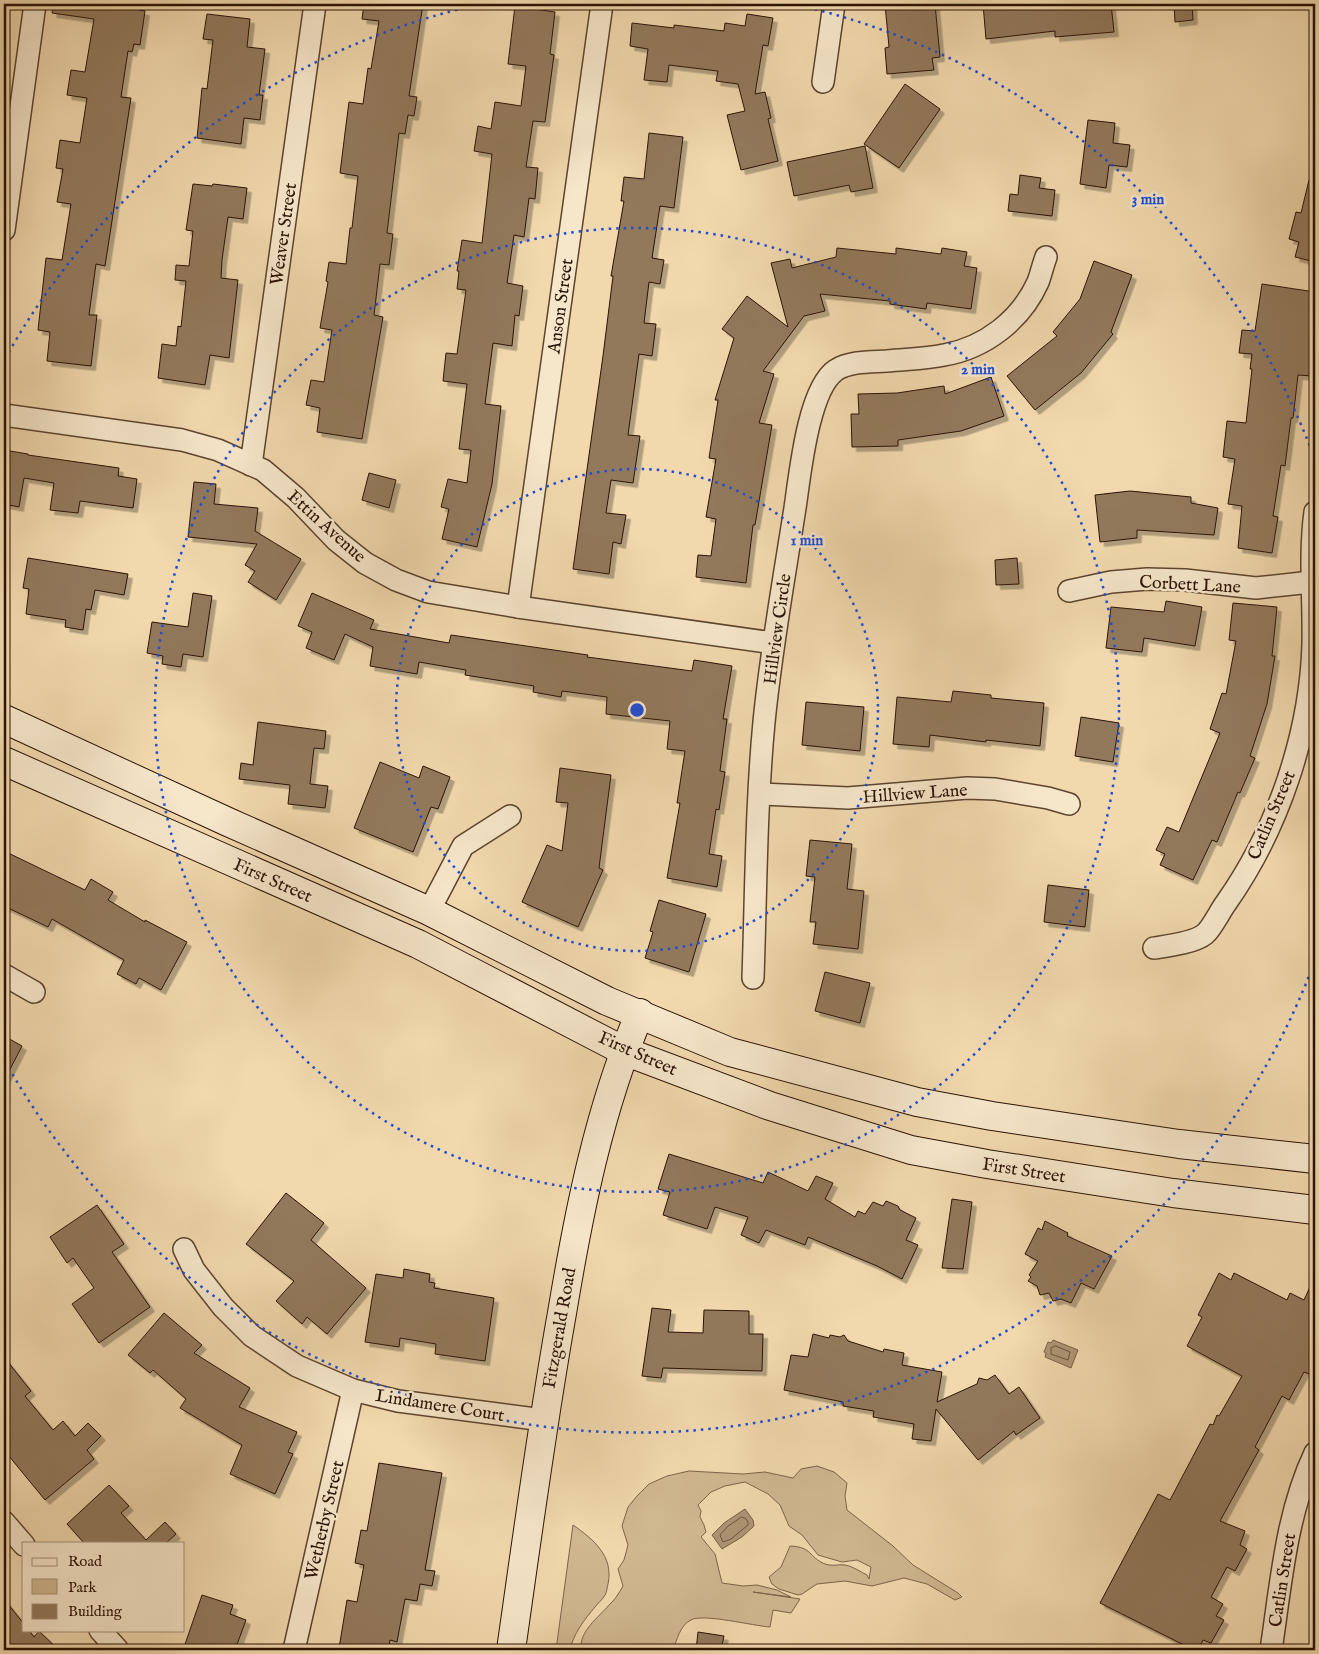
<svg xmlns="http://www.w3.org/2000/svg" width="1319" height="1654" viewBox="0 0 1319 1654" font-family="'IM FELL English',serif">
<style>
.green{fill:#cfb790;stroke:#7d654a}
.water{fill:#ae9574;stroke:#7a6148}
.lines{fill:none;stroke-linecap:round;stroke-linejoin:round}
.shore{stroke:#6c543c;stroke-width:1}
.building{fill:#92795c;stroke:#2b1305;filter:url(#shadow)}
.minor-casing{stroke:#5c442f;stroke-width:24}
.secondary-casing{stroke:#2b1305;stroke-width:30}
.minor{stroke:#f6e6ca;stroke-width:21}
.secondary{stroke:#f6e6ca;stroke-width:28}
.ring{fill:none;stroke:#1d4ed8;stroke-width:2.5;stroke-dasharray:2.5 5}
.labels{text-anchor:middle;stroke-width:5;stroke-linejoin:round;paint-order:stroke}
.street-label{font-size:18px;fill:#2b1305;stroke:#f6e6ca}
.centre{fill:#1d4ed8;stroke:#f6e6ca;stroke-width:2.5}
.ring-label{font-size:15px;text-anchor:middle;font-weight:bold;fill:#1d4ed8;stroke:#f6e6ca;stroke-width:5;stroke-linejoin:round;paint-order:stroke}
</style>
<defs>
<filter id="shadow"><feDropShadow dx="4.5" dy="4.5" stdDeviation="0" flood-color="#0004"/></filter>
</defs>
<rect width="100%" height="100%" fill="#f1d8ad"/>
<filter id="stains"><feTurbulence type="fractalNoise" baseFrequency=".004" numOctaves="4"/><feColorMatrix values="0 0 0 0 .2 0 0 0 0 .09 0 0 0 0 .02 0 0 0 .5 -.17"/></filter>
<radialGradient id="worn" r=".72"><stop offset=".6" stop-color="#630" stop-opacity="0"/><stop offset="1" stop-color="#630" stop-opacity=".3"/></radialGradient>
<!-- green -->
<g class="green">
<path d="M817,1466L834,1472L847,1483L845,1496L847,1510L893,1546L913,1565L958,1593L962,1597L955,1600L927,1584L904,1578L872,1586L845,1581L817,1584L802,1594L798,1595L779,1589L772,1584L769,1577L781,1567L790,1546C813,1547 808,1557 825,1564C833,1567 841,1563 849,1566C855,1568 861,1572 867,1575L869,1579L871,1567L857,1560L842,1562L818,1555L802,1535L789,1526L780,1505L768,1494L745,1482L725,1486L711,1492L698,1505L701,1511L700,1517L704,1525L706,1532L701,1537L715,1554L722,1583L743,1586L757,1585L777,1590L791,1597L753,1592L800,1599L791,1613L773,1610L770,1627C754,1626 702,1613 691,1620C680,1625 677,1640 673,1650H581C579,1631 598,1618 609,1605C615,1600 619,1593 623,1586L618,1569L624,1560L628,1545L622,1526L628,1507L637,1496L649,1484L667,1476L689,1471L743,1474L765,1472L793,1478L801,1469Z"/>
<path d="M573,1525C593,1539 614,1556 608,1584C607,1587 607,1592 605,1595C603,1599 598,1603 595,1607C585,1619 573,1634 570,1650H556Z"/>
</g>
<!-- water -->
<g class="water">
<path d="M1053,1340L1078,1350L1071,1368L1045,1357L1046,1353L1044,1352L1048,1342L1051,1343Z"/>
<path d="M745,1509L753,1520L754,1526L742,1537L722,1549L712,1535L724,1523Z"/>
</g>
<g class="lines">
<!-- shore -->
<g class="shore">
<path d="M1056,1346L1070,1352L1068,1360L1051,1354V1348Z"/>
<path d="M742,1517L745,1518L748,1522V1525L731,1539L723,1542L720,1535L727,1527Z"/>
</g>
</g>
<!-- building -->
<g class="building">
<path d="M53,4H140L139,10L145,11L140,45L134,44L132,52L128,51L121,97L131,98L105,266L96,264L89,315H97L91,366L47,361L50,332L38,330L46,258L62,260L71,204L57,202L63,169L56,168L60,140L80,143L87,98L67,95L71,70L85,72L94,19L52,13Z"/>
<path d="M364,4H423L409,96L417,97L414,116L408,115L405,134L399,133L387,233L393,234L389,265L380,264L374,315L383,317L362,439L317,432L320,408L306,405L311,380L324,382L332,330L320,328L328,282L326,281L329,262L346,264L350,228H352L358,176L340,173L346,125L349,102L363,104L368,68L371,69L379,21L362,19Z"/>
<path d="M885,4H935L940,57L932,58L934,70L887,74L885,48L889,47Z"/>
<path d="M983,4H1111L1114,32L1055,37V31L986,39Z"/>
<path d="M1174,4H1192L1193,20L1175,22Z"/>
<path d="M515,6L555,12L550,54L554,55L545,122L533,121L526,167L538,168L535,199L529,198L524,237L514,235L507,283L523,286L519,316L515,315L512,346L493,343L485,404L501,406L492,484L477,547L442,539L449,509L441,507L448,479L467,483L471,450L459,449L467,384L443,381L446,353L457,354L466,290L457,289L459,271H457L462,240L482,243L492,154L474,151L478,126L491,129L495,102L521,106L526,66L508,64Z"/>
<path d="M207,14L250,19L247,47L265,49L259,95H263L260,120L244,118L241,144L197,138L202,88L207,89L213,40L203,39Z"/>
<path d="M747,14L773,18L768,46L763,45L755,94L765,92L771,118L768,119L778,161L741,170L727,115L745,111L738,84L716,81L718,71L669,65L667,82L644,80L648,49L630,46L632,23L674,28V25L724,31L725,23L745,26Z"/>
<path d="M905,84L940,109L899,168L864,144Z"/>
<path d="M1088,120L1115,123L1113,143L1130,145L1127,167L1109,165L1106,188L1080,184Z"/>
<path d="M649,133L683,137L674,208L660,206L652,258L664,260L660,284L649,282L644,323L656,324L652,356L639,354L628,435L640,436L633,483L611,480L606,513L626,515L621,544L613,542L609,574L573,569L603,356L613,276H611L624,201H621L624,177L644,179Z"/>
<path d="M865,146L873,188L851,192L849,185L794,196L787,162Z"/>
<path d="M1020,175L1041,178L1039,188L1055,190L1052,216L1008,211L1010,194L1018,195Z"/>
<path d="M1309,180L1315,181V262L1295,257L1299,242L1289,239L1296,212L1301,213Z"/>
<path d="M193,184L212,186L213,184L247,188L243,219L228,217L222,260L221,278L238,280L229,358L210,355L205,385L158,378L162,344L176,346L178,326L181,327L186,281L175,280L176,265L189,266L193,231L186,230Z"/>
<path d="M837,248L896,254V248L941,254L942,248L967,252L964,266L977,268L971,309L927,303L926,309L890,304V301L820,294L825,311L804,316L763,371L774,374L759,423L772,425L755,525H753L746,583L696,577L698,555L711,556L716,519L706,517L716,459L709,458L718,400H715L734,338L722,329L747,296L788,327L771,263L790,259L792,268L836,257Z"/>
<path d="M1094,261L1132,275L1111,332L1113,334L1081,373L1035,410L1007,376L1057,336L1053,332L1080,299Z"/>
<path d="M1262,284L1315,292V352L1312,376L1298,375L1293,418H1291L1285,466L1281,465L1273,516L1278,517L1272,553L1238,548L1242,506L1228,504L1235,459L1223,457L1227,421L1246,423L1252,369H1250L1252,354L1239,353L1242,330L1255,331Z"/>
<path d="M991,377L1004,416L961,431L898,440V446L852,447L851,414H859L858,394L897,393L944,386L945,394Z"/>
<path d="M4,450L28,454V455L119,468L118,476L137,479L133,508L80,501L78,513L50,510L54,483L24,478L19,507L4,504Z"/>
<path d="M369,473L396,480L389,508L362,500Z"/>
<path d="M194,482L216,484L214,504L258,508L255,531L301,559L276,600L248,582L255,571L245,565L257,544L188,537Z"/>
<path d="M1130,491L1191,497V503L1218,508L1214,535L1137,530V538L1100,542L1095,495Z"/>
<path d="M28,558L128,574L124,595L95,590L91,610L86,609L83,630L65,627L66,620L26,614L29,589L23,588Z"/>
<path d="M1017,558L1019,584L996,585L995,560Z"/>
<path d="M193,593L212,596L203,657L183,654L181,667L162,664L163,656L147,653L152,622L188,627Z"/>
<path d="M312,593L374,620L370,629L449,643L451,635L588,655L587,657L692,671L694,660L732,666L723,719H727L720,771L725,772L719,810L716,809L709,854L722,856L717,887L667,878L680,803H677L685,751L667,749L670,721L606,714L607,697L562,691L561,697L533,692L534,686L465,675L466,670L419,662L417,674L370,666L373,647L345,634L334,660L306,648L312,632L298,626Z"/>
<path d="M1166,601L1202,607L1195,646L1144,638L1142,652L1106,648L1111,607L1164,612Z"/>
<path d="M1233,603L1277,607L1272,656H1275L1267,704L1250,756L1255,758L1240,793L1238,792L1217,842L1212,840L1193,880L1160,865L1165,854L1156,850L1167,827L1179,832L1220,733L1210,729L1222,693L1226,694L1236,641L1229,640Z"/>
<path d="M953,691L991,695V698L1044,703L1040,746L986,740V742L930,735L929,747L893,744L897,697L951,702Z"/>
<path d="M806,702L864,707L860,751L802,745Z"/>
<path d="M1081,717L1119,723L1113,762L1075,756Z"/>
<path d="M258,722L326,731L324,749L314,748L310,784L328,786L325,808L288,804L290,785L239,779L241,763L253,765Z"/>
<path d="M380,762L419,778L423,766L450,777L438,809L431,807L413,852L354,828Z"/>
<path d="M560,768L611,775L599,868L603,870L578,927L522,902L547,845L562,851L568,803L556,802Z"/>
<path d="M810,840L852,844L847,889L864,891L858,949L813,944L816,922H810L815,877L806,876Z"/>
<path d="M4,851L85,890L91,879L113,892L108,900L145,922V920L187,942L161,990L139,978L136,984L117,974L124,960L52,919L48,927L4,906Z"/>
<path d="M1048,885L1089,890L1085,927L1044,922Z"/>
<path d="M659,900L706,914L689,972L645,958L653,932L650,931Z"/>
<path d="M825,972L870,983L860,1023L815,1011Z"/>
<path d="M4,1036L22,1046L4,1081Z"/>
<path d="M669,1154L763,1183L768,1172L808,1191L816,1176L833,1183L825,1199L855,1217L858,1211L865,1214L873,1202L883,1206L886,1201L898,1206L900,1210L916,1218L906,1240L918,1245L902,1279L877,1266L808,1237L805,1245L766,1230L759,1243L741,1235L748,1217L715,1207L707,1229L663,1215L670,1192L658,1189Z"/>
<path d="M286,1193L324,1223L311,1240L366,1288L327,1334L307,1317L302,1324L276,1301L294,1281L246,1244Z"/>
<path d="M952,1199L972,1202L963,1269L942,1268Z"/>
<path d="M97,1205L124,1244L112,1252L150,1307L99,1343L72,1304L94,1288L73,1258L67,1263L50,1237Z"/>
<path d="M1045,1221L1068,1233L1067,1236L1112,1256L1094,1289L1081,1283L1071,1303L1061,1299L1053,1301L1049,1293L1040,1295L1037,1286L1028,1281L1031,1277L1029,1275L1038,1261L1025,1254L1038,1228L1042,1230Z"/>
<path d="M404,1269L430,1274L429,1282L435,1283L434,1288L494,1298L485,1361L435,1354L436,1344L400,1338L399,1347L365,1342L376,1274L403,1278Z"/>
<path d="M1219,1273L1231,1280L1234,1273L1287,1300L1290,1293L1304,1300L1315,1276V1362L1309,1374L1304,1372L1289,1400L1282,1396L1255,1447L1259,1450L1220,1521L1245,1531L1240,1545L1247,1549L1235,1571L1227,1567L1211,1597L1223,1604L1216,1616L1224,1620L1211,1643L1203,1640L1198,1650H1194L1100,1603L1158,1494L1170,1500L1210,1424L1213,1425L1217,1415L1219,1416L1242,1376L1187,1346L1202,1317L1198,1315Z"/>
<path d="M652,1308L671,1310L668,1332L703,1333L704,1310L749,1311V1334H763L762,1371L663,1368L661,1378L642,1376Z"/>
<path d="M164,1313L202,1345L194,1353L250,1388L239,1407L297,1432L288,1452L293,1454L275,1494L230,1474L242,1445L180,1408L186,1399L153,1370L150,1373L128,1355Z"/>
<path d="M813,1334L829,1338L830,1335L840,1337L844,1335L848,1341L883,1352L884,1349L904,1353L902,1365L942,1372L937,1402L977,1384L979,1378L987,1380L995,1375L1009,1394L1019,1387L1040,1418L1016,1435L1014,1431L978,1460L936,1409L931,1441L912,1439L914,1424L873,1417L874,1411L843,1406V1402L784,1390L791,1355L808,1357Z"/>
<path d="M4,1357L31,1391L25,1396L53,1430L63,1421L75,1436L88,1423L101,1436L87,1450L94,1459L45,1500L4,1450Z"/>
<path d="M379,1463L442,1473L425,1570L435,1571L432,1586L420,1584L417,1601L405,1599L397,1642L390,1640L388,1650H348L339,1648L347,1600L357,1602L364,1565L355,1563L361,1530L367,1531Z"/>
<path d="M109,1485L129,1506L121,1513L146,1540L165,1522L176,1534L166,1543H84L67,1524Z"/>
<path d="M202,1595L233,1605L230,1614L246,1620L235,1650H183Z"/>
<path d="M4,1599L24,1624V1630H29L34,1637L39,1631L59,1650H4Z"/>
<path d="M698,1632L724,1636L721,1650H696Z"/>
</g>
<g class="lines">
<defs>
<g id="minor">
<path d="M823,82L834,4"/>
<path d="M4,230L35,4"/>
<path d="M4,415L182,440L218,450L263,470L296,498L336,540L365,563L396,580L428,592L518,607L773,643"/>
<path d="M251,465L315,4"/>
<path d="M1069,591L1111,582L1147,579L1185,580L1256,588L1311,582"/>
<path d="M518,607L602,4"/>
<path d="M760,794L848,798L967,788L995,789L1048,798L1069,804"/>
<path d="M429,911L463,846L510,816"/>
<path d="M1154,948C1167,946 1194,943 1205,934C1212,928 1220,911 1226,903C1278,829 1310,735 1313,645C1314,600 1309,556 1315,512"/>
<path d="M4,975L34,992"/>
<path d="M753,978C756,892 756,806 764,722C771,650 784,579 795,508C800,475 808,389 836,370C850,361 870,362 887,361C906,359 926,359 944,355C985,348 1021,320 1038,282C1041,274 1043,265 1046,257"/>
<path d="M184,1249L194,1270L223,1307L252,1336L297,1366L353,1390L398,1401L543,1420"/>
<path d="M4,1522L24,1545"/>
<path d="M100,1630L118,1650"/>
<path d="M294,1650L353,1390"/>
<path d="M1271,1650C1281,1584 1286,1514 1315,1453"/>
</g>
<g id="secondary">
<path d="M4,719L228,822L429,911L607,1001L730,1052L917,1102L992,1116L1179,1144L1315,1159"/>
<path d="M4,761L418,944L624,1051L770,1106L911,1150L987,1164L1173,1193L1315,1210"/>
<path d="M511,1650C527,1538 542,1425 562,1313C579,1211 599,1109 640,1013"/>
</g>
</defs>
<!-- minor casing -->
<use href="#minor" class="minor-casing"/>
<!-- secondary casing -->
<use href="#secondary" class="secondary-casing"/>
<!-- minor -->
<use href="#minor" class="minor"/>
<!-- secondary -->
<use href="#secondary" class="secondary"/>
</g>
<!-- distance rings -->
<g class="ring">
<circle cx="637" cy="710" r="241"/>
<circle cx="637" cy="710" r="482"/>
<path d="M1314 963A723 723 0 0 1 5 1061M5 359A723 723 0 0 1 481 4M793 4A723 723 0 0 1 1314 457"/>
</g>
<g class="labels">
<!-- street labels -->
<g class="street-label">
<text transform="translate(283 234) rotate(-82)" y="6">Weaver Street</text>
<text transform="translate(560 306) rotate(-82)" y="6">Anson Street</text>
<text transform="translate(327 526) rotate(42)" y="6">Ettin Avenue</text>
<text transform="translate(1190 584) rotate(3)" y="6">Corbett Lane</text>
<text transform="translate(777 629) rotate(-82)" y="6">Hillview Circle</text>
<text transform="translate(915 793) rotate(-4)" y="6">Hillview Lane</text>
<text transform="translate(1271 815) rotate(-67)" y="6">Catlin Street</text>
<text transform="translate(273 880) rotate(24)" y="6">First Street</text>
<text transform="translate(638 1053) rotate(24)" y="6">First Street</text>
<text transform="translate(1024 1170) rotate(9)" y="6">First Street</text>
<text transform="translate(559 1328) rotate(-80)" y="6">Fitzgerald Road</text>
<text transform="translate(440 1405) rotate(9)" y="6">Lindamere Court</text>
<text transform="translate(324 1520) rotate(-77)" y="6">Wetherby Street</text>
<text transform="translate(1282 1580) rotate(-81)" y="6">Catlin Street</text>
</g>
</g>
<circle cx="637" cy="710" r="8" class="centre"/>
<g class="ring-label">
<text x="1148" y="204">3 min</text>
<text x="978" y="374">2 min</text>
<text x="807" y="545">1 min</text>
</g>
<!-- margin -->
<rect width="1319" height="1654" fill="none" stroke="#f1d8ad" stroke-width="20"/>
<rect x="5" y="5" width="1309" height="1644" fill="none" stroke="#2b1305" stroke-width="2.5"/>
<rect x="10" y="10" width="1299" height="1634" fill="none" stroke="#2b1305"/>
<!-- legend -->
<rect x="22" y="1542" width="162" height="90" fill="#f6e6ca" stroke="#a5927b"/>
<rect x="32" y="1558" width="25" height="8" fill="#f6e6ca" stroke="#a5927b"/>
<text x="68" y="1566" font-size="15" fill="#2b1305">Road</text>
<rect x="32" y="1579" width="25" height="15" fill="#cfb790" stroke="#a5927b"/>
<text x="68" y="1592" font-size="15" fill="#2b1305">Park</text>
<rect x="32" y="1604" width="25" height="15" fill="#92795c" stroke="#a5927b"/>
<text x="68" y="1616" font-size="15" fill="#2b1305">Building</text>
<rect width="100%" height="100%" filter="url(#stains)"/>
<rect width="100%" height="100%" fill="url(#worn)"/>
</svg>
